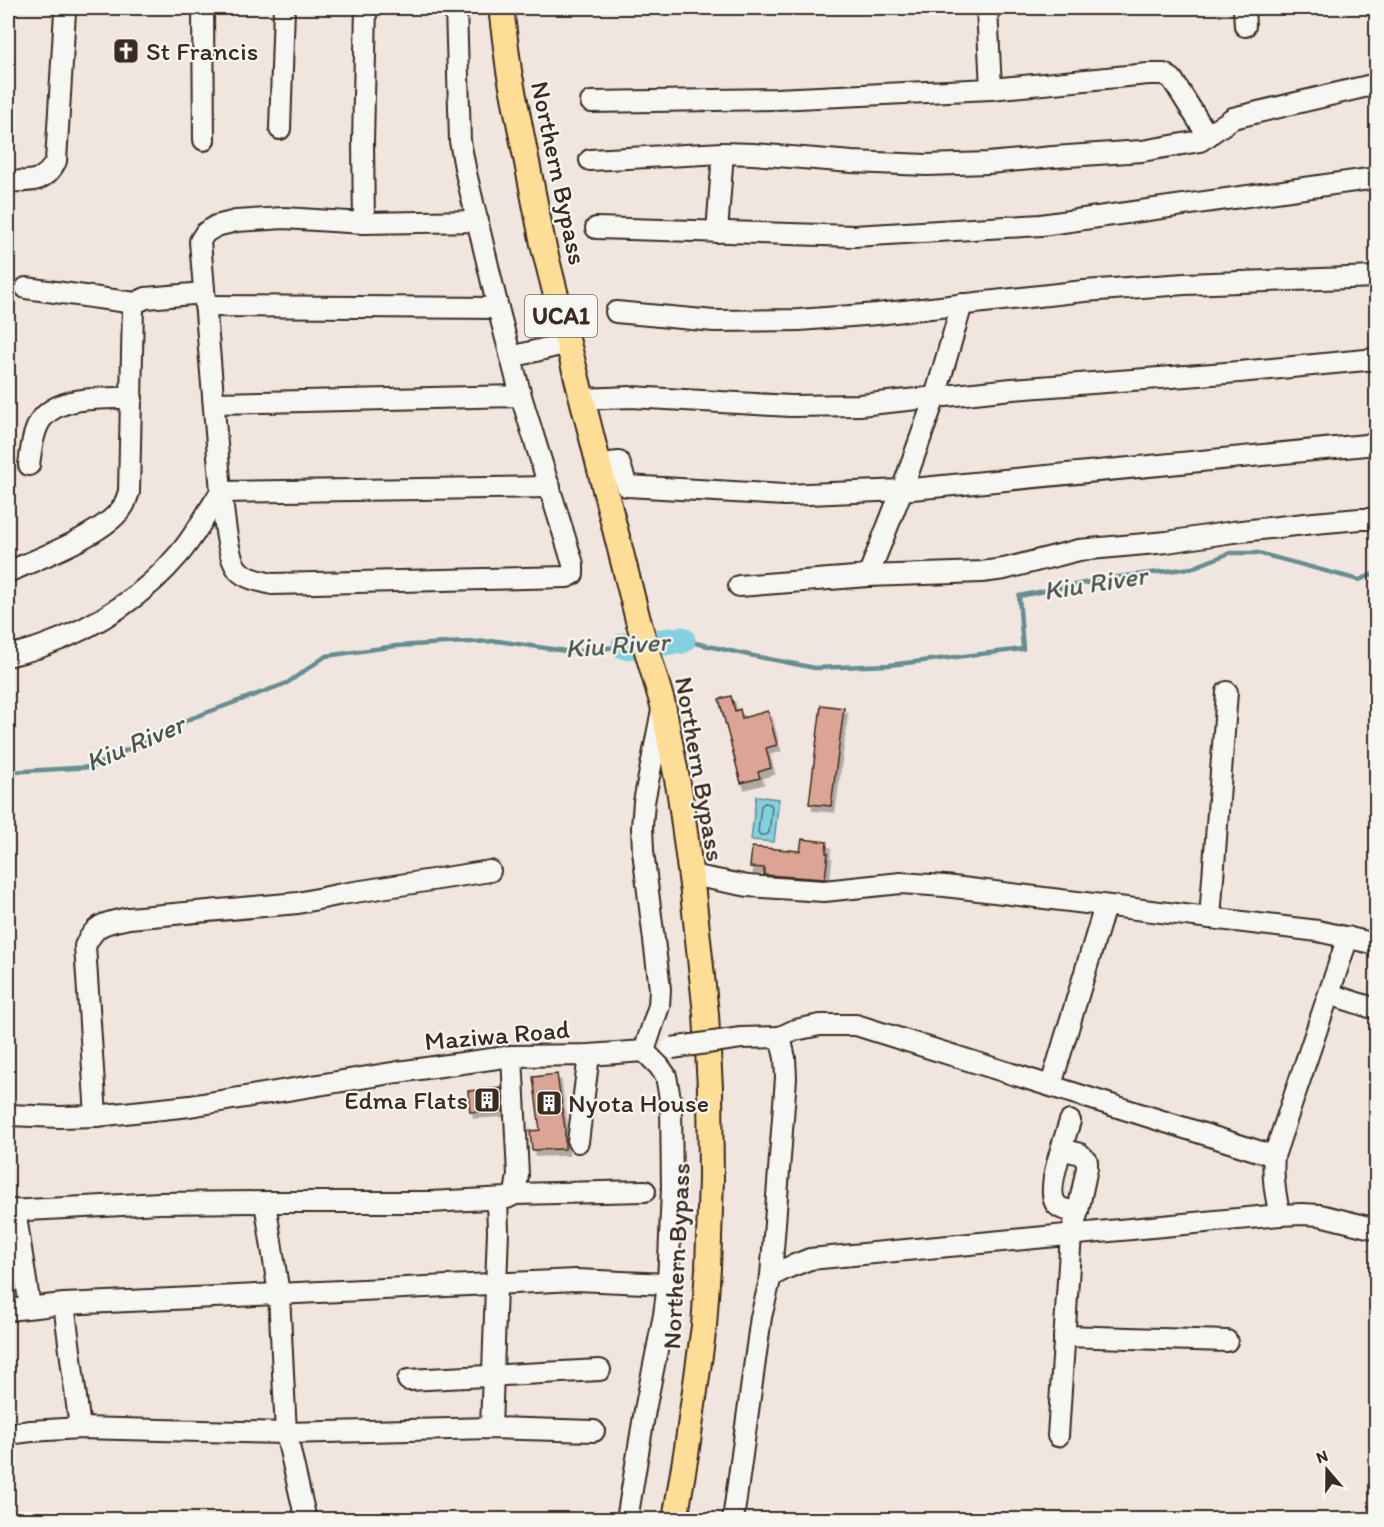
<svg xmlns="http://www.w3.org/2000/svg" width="1384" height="1527" viewBox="0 0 1384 1527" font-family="Itim,sans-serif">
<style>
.water{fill:#82d1e0;stroke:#668e92;stroke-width:1.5}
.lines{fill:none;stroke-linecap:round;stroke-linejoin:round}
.shore{stroke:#576d6c;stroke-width:1.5}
.stream{stroke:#668e92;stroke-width:4.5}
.river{stroke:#82d1e0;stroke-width:27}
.building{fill:#dba494;stroke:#3b2a1e;stroke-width:1.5;filter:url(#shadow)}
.minor-casing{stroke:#3b2a1e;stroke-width:24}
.major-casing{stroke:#3b2a1e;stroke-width:28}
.minor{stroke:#f6f6f2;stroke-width:20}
.major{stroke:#fedd96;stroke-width:24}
.minor-bridge-casing{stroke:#3b2a1e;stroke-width:24;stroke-linecap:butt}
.minor-bridge{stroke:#f6f6f2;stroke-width:20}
.labels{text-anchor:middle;stroke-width:4.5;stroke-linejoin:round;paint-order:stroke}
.shield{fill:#f6f6f2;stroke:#73675e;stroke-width:1.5}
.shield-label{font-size:24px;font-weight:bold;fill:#3b2a1e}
.poi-label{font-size:26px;fill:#3b2a1e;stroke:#f6f6f2;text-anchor:start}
.street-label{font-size:26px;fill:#3b2a1e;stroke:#f6f6f2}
.water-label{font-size:27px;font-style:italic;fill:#4d544e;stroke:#f6f6f2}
</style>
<defs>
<filter id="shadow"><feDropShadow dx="3.5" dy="6" stdDeviation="0" flood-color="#0004"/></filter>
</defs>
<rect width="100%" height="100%" fill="#f1e6df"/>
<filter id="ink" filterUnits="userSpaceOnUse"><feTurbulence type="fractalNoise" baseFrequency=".0167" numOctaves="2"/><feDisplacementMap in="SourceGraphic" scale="12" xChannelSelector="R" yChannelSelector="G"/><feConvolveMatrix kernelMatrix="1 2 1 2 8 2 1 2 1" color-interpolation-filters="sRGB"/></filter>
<g filter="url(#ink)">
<!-- water -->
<path class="water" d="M756,796L779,799L774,842L751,840Z"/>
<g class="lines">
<!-- shore -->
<path class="shore" d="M764,803L770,804L772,807L769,833L766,835H760L758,832L761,806Z"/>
<!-- stream -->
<g class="stream">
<path d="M682,640L744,654L815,668L889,665L1023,649L1019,596L1110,578L1192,568L1230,553H1258L1359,580L1376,573"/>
<path d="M8,772L92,767L192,718L287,683L326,656L396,646L446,643L498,641L572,652L625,646"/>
</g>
<!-- river -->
<path class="river" d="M625,646L682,640"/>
</g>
<!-- building -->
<g class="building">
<path d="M731,696L735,711L740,709L742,718L768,711L777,745L766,748L771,768L758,772L760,778L741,783L719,699Z"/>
<path d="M821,705L844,708L831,806L809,804Z"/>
<path d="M802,839L827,842L826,853H828L825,879L764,875V868L750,867L752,847L800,851Z"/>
<path d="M557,1074L565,1129V1149L532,1150L530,1131L540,1130L533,1077Z"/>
<path d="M502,1088L503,1110L470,1112L468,1091Z"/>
</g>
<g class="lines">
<defs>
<g id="minor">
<path d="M203,8L204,140"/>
<path d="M456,8L460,141L466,173L498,308L521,396L573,564V574L567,577L272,584C261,581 246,579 238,570C226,556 224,510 221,492L200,241L205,233L216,226L236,221L284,218L364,223L478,221"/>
<path d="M987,8L991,89"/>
<path d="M1244,8L1245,26"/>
<path d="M591,102L776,99L991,89L1148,74H1164L1172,79L1208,136"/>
<path d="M280,129L284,8"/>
<path d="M590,160L723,153L753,154L852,162L927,165L988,163L1053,157L1142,151L1200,141L1233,118L1376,84"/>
<path d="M8,181C29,182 45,183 56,161L65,12"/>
<path d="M364,223L363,142L366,8"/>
<path d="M596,228L854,236L1041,225L1376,178"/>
<path d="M717,232L723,153"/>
<path d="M26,288L135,303"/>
<path d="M205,306L498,308"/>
<path d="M616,312L714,321L799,320L877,314L1084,291L1185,284L1376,277"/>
<path d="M511,357L568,343"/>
<path d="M582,399L631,397L791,406L860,405L1012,389L1239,372L1376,359"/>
<path d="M214,403L521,396"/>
<path d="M600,464L619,462L627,486L785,495L902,490L1376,444"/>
<path d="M29,465C31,451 32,436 39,423C55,395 104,398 132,398"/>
<path d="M221,492L550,487"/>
<path d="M8,572C37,559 108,533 124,505C126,501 127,497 129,492L133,307L135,303L146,298L204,293"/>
<path d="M868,576L902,490L935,397L962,304"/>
<path d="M739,586L868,576L982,572L1004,569L1079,550L1167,542L1233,532L1314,523L1360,519H1376"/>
<path d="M8,656C19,653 32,650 43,646C96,627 144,596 180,553C196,534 207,512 221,492"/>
<path d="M691,875L748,886L824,891L901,883L945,886L1318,931L1376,944"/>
<path d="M1210,918L1227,692"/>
<path d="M1329,994L1376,1009"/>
<path d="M741,1038L780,1037"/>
<path d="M1051,1085L1105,906"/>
<path d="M8,1115L60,1117L96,1116L190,1106L398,1072L512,1056L589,1055L644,1051L659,1006L660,989L643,851L642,827L644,802L662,710"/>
<path d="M96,1116L85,946C96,923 105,923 129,918L298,903L342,894L490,871"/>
<path d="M1070,1121C1065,1138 1045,1190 1056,1204C1061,1210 1070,1211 1078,1211"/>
<path d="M578,1142L589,1055"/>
<path d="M1274,1156C1272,1177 1275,1195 1280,1215"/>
<path d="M515,1194L645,1191"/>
<path d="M265,1202L279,1294L286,1433L306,1520"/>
<path d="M15,1210L30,1307"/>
<path d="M8,1211L160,1203L265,1202H430L507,1198L515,1194L518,1175L512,1056"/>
<path d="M771,1276L787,1268L810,1259L1280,1215L1302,1214L1320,1215L1376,1229"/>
<path d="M64,1304L80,1428"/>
<path d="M8,1310L64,1304L576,1280L668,1284"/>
<path d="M1064,1336L1227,1341"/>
<path d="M408,1380L600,1370"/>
<path d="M491,1428L498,1231L497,1199"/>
<path d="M8,1434L31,1431L80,1428L286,1433L491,1428L594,1431"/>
<path d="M1058,1436L1071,1234L1078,1211L1087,1168V1161L1080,1154L1062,1149"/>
<path d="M627,1520L645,1410L664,1315L668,1284L672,1189L671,1104L666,1076L659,1066L644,1051"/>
<path d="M733,1520L761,1317L771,1276L786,1078L785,1058L780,1037L795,1030L820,1025H856L1274,1156L1348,937"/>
</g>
<path id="major" d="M501,8L509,71L543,244L638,620L663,705L680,795L693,893L706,1014L710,1088L711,1178L708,1268L704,1326L687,1448L675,1520"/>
</defs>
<!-- minor casing -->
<use href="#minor" class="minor-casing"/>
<!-- major casing -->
<use href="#major" class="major-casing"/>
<!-- minor -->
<use href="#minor" class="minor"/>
<!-- major -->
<use href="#major" class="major"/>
<defs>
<path id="minor-bridge" d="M672,1048L741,1038"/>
</defs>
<!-- minor-bridge casing -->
<use href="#minor-bridge" class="minor-bridge-casing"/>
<!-- minor-bridge -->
<use href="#minor-bridge" class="minor-bridge"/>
</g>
</g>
<!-- icons -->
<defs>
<symbol id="church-square" viewBox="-11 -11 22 22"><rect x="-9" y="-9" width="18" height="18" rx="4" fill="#3b2a1e" stroke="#f6f6f2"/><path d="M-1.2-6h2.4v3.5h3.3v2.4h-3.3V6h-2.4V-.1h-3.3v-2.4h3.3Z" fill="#fff"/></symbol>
<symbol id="building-square" viewBox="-11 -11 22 22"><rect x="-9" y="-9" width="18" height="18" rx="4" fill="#3b2a1e" stroke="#f6f6f2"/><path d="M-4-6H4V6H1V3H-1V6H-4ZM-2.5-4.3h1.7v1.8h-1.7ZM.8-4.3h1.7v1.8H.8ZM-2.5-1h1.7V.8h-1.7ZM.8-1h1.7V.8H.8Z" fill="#fff"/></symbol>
</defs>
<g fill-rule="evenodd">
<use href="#church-square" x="111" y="36" width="30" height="30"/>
<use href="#building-square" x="472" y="1085" width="30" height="30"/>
<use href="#building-square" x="534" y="1088" width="30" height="30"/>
</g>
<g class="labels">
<!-- shield labels -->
<rect class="shield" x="525" y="295" width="72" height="42" rx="4.5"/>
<g class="shield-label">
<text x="561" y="324">UCA1</text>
</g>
<!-- poi labels -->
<g class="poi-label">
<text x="146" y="60">St Francis</text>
<text x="468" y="1109" text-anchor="end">Edma Flats</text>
<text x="568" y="1112">Nyota House</text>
</g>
<!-- street labels -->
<g class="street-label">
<text transform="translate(559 173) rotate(78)" y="9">Northern Bypass</text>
<text transform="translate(700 769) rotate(80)" y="9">Northern Bypass</text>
<text transform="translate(497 1035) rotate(-5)" y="9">Maziwa Road</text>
<text transform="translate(676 1256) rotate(-87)" y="9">Northern Bypass</text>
</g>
<!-- water labels -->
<g class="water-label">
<text transform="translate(1095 583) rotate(-9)" y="9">Kiu River</text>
<text transform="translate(617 645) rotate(-4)" y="9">Kiu River</text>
<text transform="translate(135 743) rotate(-23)" y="9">Kiu River</text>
</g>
</g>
<!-- margin -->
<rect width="1384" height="1527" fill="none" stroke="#f6f6f2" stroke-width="30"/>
<rect x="15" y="15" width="1354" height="1497" fill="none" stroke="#3b2a1e" stroke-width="2" filter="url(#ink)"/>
<!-- north arrow -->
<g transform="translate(1327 1470) rotate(340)" stroke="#f6f6f2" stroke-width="4.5" paint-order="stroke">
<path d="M0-4.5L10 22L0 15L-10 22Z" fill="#3b2a1e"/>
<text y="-9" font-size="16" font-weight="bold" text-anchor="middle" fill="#3b2a1e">N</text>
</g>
</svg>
